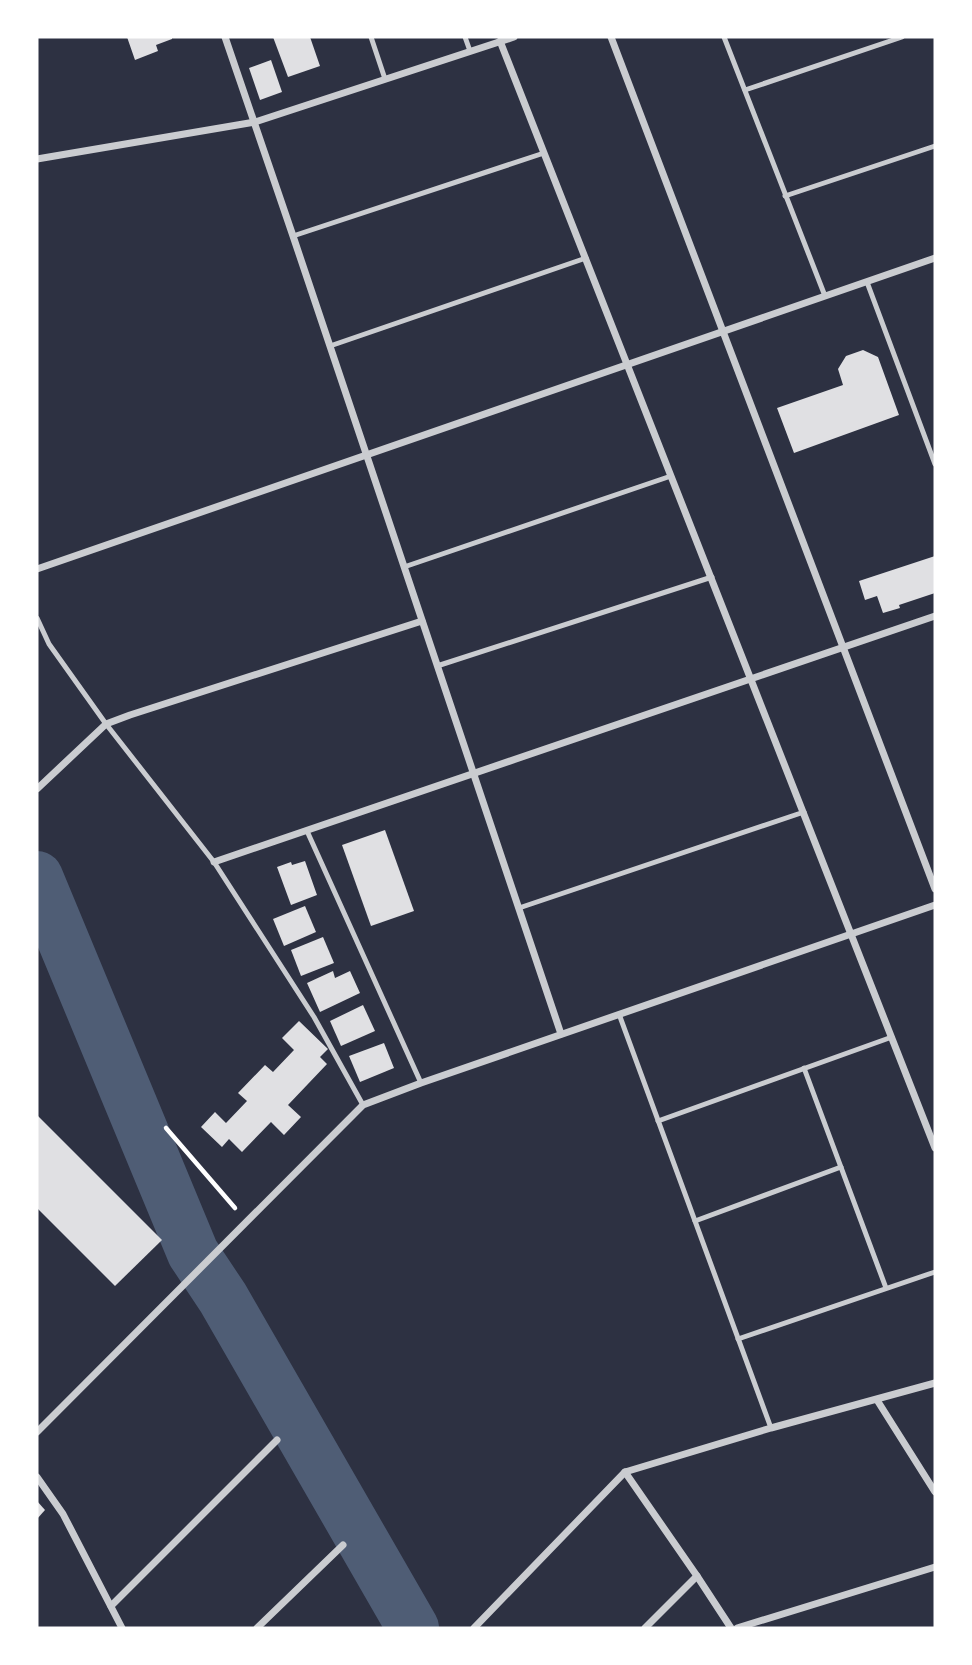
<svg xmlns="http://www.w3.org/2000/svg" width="972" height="1665" viewBox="0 0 972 1665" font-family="'Roboto Serif',serif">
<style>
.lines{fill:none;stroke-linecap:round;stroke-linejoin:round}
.river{stroke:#4f5d75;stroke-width:52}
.building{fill:#e0e0e3}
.path{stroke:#fff;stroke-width:4.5}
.service{stroke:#caccd0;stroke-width:5}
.minor{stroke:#caccd0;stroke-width:7}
</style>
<rect width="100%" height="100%" fill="#2d3142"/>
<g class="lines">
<!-- river -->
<path class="river" d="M37,877L193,1253L223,1298L413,1628"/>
</g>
<!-- building -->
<g class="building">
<path d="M127,37H172V39L156,45L158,51L135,60Z"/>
<path d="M273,37H310L320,66L288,77Z"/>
<path d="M271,60L282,92L260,100L249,68Z"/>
<path d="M863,350L878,357L899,415L794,453L777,408L843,385L838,369L846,356Z"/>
<path d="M935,556V593L899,605L900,608L883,613L877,596L865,600L859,581Z"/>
<path d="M385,830L414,911L371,926L342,845Z"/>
<path d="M305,861L317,895L291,905L277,867L291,862L292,865Z"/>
<path d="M305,906L316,932L284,946L273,919Z"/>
<path d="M323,937L334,963L301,976L291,950Z"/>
<path d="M333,971L335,978L350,971L360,993L320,1012L307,983Z"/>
<path d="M363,1005L375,1031L341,1046L330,1021Z"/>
<path d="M299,1021L328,1049L320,1057L327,1064L288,1105L301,1117L284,1135L271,1122L242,1152L229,1139L222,1147L201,1127L215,1112L226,1123L247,1101L238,1093L265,1065L273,1072L294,1050L282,1038Z"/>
<path d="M384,1043L394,1068L360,1082L349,1056Z"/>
<path d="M37,1115L162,1240L115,1286L37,1208Z"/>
<path d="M37,1501L45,1510L37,1519Z"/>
</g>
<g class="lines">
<!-- path -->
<path class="path" d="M166,1128L235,1208"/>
<!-- service -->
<g class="service">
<path d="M371,37L385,79"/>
<path d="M465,37L470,51"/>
<path d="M724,37L825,296"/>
<path d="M745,90L902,37"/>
<path d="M785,196L935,146"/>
<path d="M293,236L544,153"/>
<path d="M867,282L935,464"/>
<path d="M330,346L586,258"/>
<path d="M404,567L671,476"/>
<path d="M37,618L49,644L106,724L214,862L314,1017L363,1105"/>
<path d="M437,666L712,577"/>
<path d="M307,831L421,1083"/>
<path d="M519,908L804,812"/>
<path d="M619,1014L771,1428"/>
<path d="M804,1068L886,1288"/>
<path d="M658,1121L892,1037"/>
<path d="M695,1221L841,1167"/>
<path d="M738,1339L935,1272"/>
</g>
<!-- minor -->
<g class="minor">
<path d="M225,37L293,236L561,1034"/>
<path d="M611,37C718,321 829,604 935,889"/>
<path d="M500,41L935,1148"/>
<path d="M37,159L255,122L514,37"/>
<path d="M37,569L935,258"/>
<path d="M37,789L106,724L130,715L422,621"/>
<path d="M214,862L935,616"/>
<path d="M877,1400L935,1492"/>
<path d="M37,1432L363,1105L421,1083L935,905"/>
<path d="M625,1472L697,1576L731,1628"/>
<path d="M37,1477L63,1514L122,1628"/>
<path d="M111,1606L277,1440"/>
<path d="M257,1628L343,1545"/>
<path d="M474,1628L625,1472L771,1428L935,1383"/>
<path d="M645,1628L697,1576"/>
<path d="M737,1628L935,1567"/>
</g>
</g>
<!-- border -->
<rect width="972" height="1665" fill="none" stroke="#ffffff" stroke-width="77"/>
</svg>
